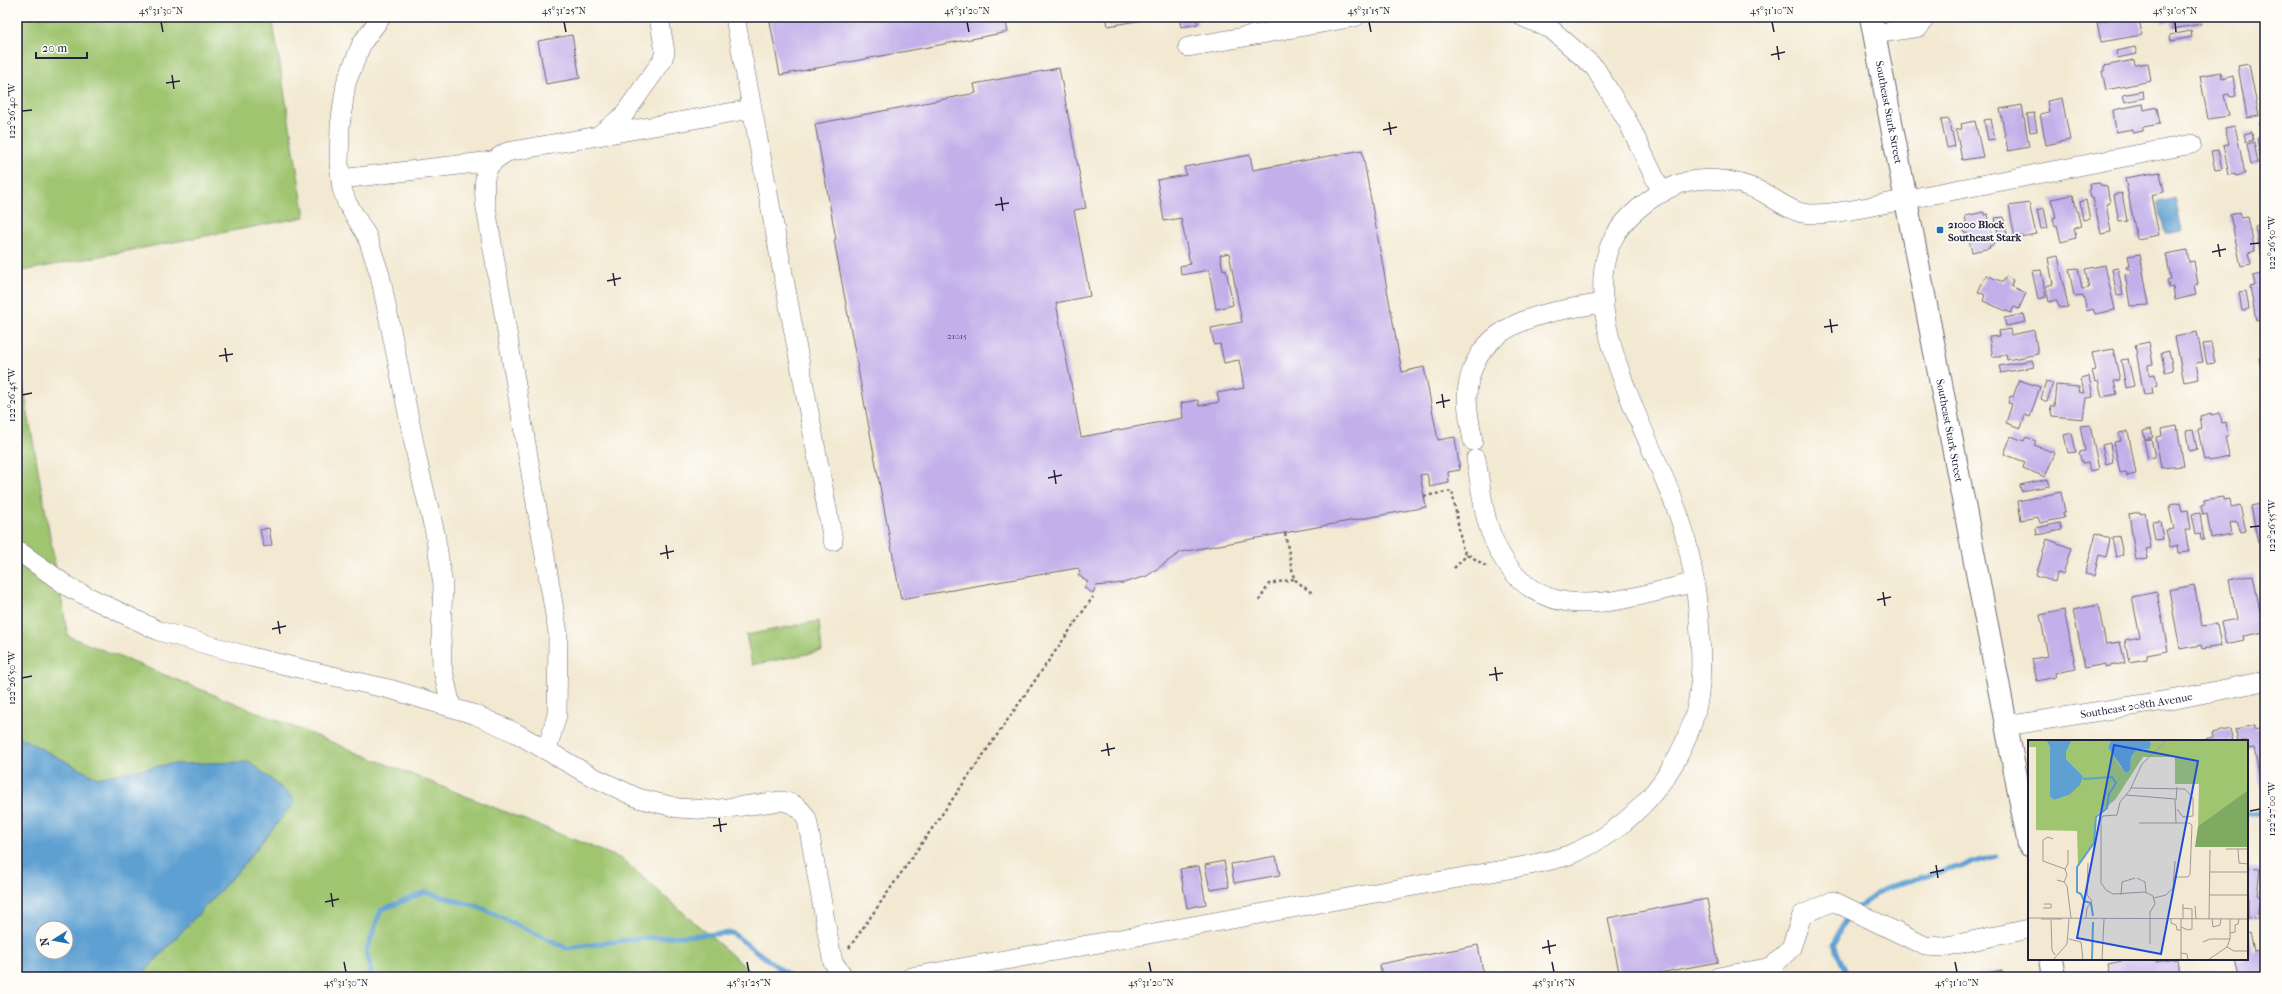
<svg xmlns="http://www.w3.org/2000/svg" width="2282" height="994" viewBox="0 0 2282 994" font-family="'IM FELL French Canon',serif">
<style>
.green{fill:#9fc570;stroke:#607456}
.water{fill:#5ea0d2;stroke:#406186;fill-rule:evenodd}
.lines{fill:none;stroke-linecap:round;stroke-linejoin:round}
.stream{stroke:#5ea0d2;stroke-width:5}
.building{fill:#c3b0ea}
.minor-casing{stroke:#6b6870;stroke-width:20}
.major-casing{stroke:#6b6870;stroke-width:24}
.path{stroke:#6b6870;stroke-width:2.5;stroke-dasharray:3 3;stroke-linecap:butt}
.minor{stroke:#fff;stroke-width:19}
.major{stroke:#fff;stroke-width:22}
.ticks{fill:none;stroke:#22223b;stroke-width:1.5}
.poi-dot{fill:#1f6fb2;stroke:#fdfcf7;stroke-width:1.5}
.labels{text-anchor:middle;stroke-width:3.5;stroke-linejoin:round;paint-order:stroke}
.number-label{font-size:9px;fill:#4a4667}
.street-label{font-size:11px;fill:#22223b;stroke:#fdfcf7}
.poi-label{font-size:11px;font-weight:bold;fill:#22223b;stroke:#fdfcf7;text-anchor:start}
.inset-river{fill:none;stroke:#5ea0d2;stroke-width:2}
.inset-road{fill:none;stroke:#9f9996;stroke-width:1}
.view{fill:#1d4ed8;fill-opacity:0.15;stroke:#1d4ed8;stroke-width:2}
.inset-edge{fill:none;stroke:#22223b;stroke-width:2}
.neatline{fill:none;stroke:#22223b;stroke-width:1.5}
.ticks-label{font-size:10px;text-anchor:middle;fill:#22223b}
</style>
<rect width="100%" height="100%" fill="#fdfcf7"/>
<filter id="ink" filterUnits="userSpaceOnUse"><feTurbulence type="fractalNoise" baseFrequency=".025" numOctaves="2"/><feDisplacementMap in="SourceGraphic" scale="8" xChannelSelector="R" yChannelSelector="G"/><feConvolveMatrix kernelMatrix="1 2 1 2 8 2 1 2 1" color-interpolation-filters="sRGB"/></filter>
<filter id="wash" filterUnits="userSpaceOnUse"><feTurbulence type="fractalNoise" baseFrequency=".012" numOctaves="4" result="noise"/><feDisplacementMap in="SourceGraphic" scale="16" xChannelSelector="R" yChannelSelector="G"/><feGaussianBlur stdDeviation="0.9" result="paint"/><feColorMatrix in="noise" values="0 0 0 0 0 0 0 0 0 0 0 0 0 0 0 0 0 1.4 0 .05"/><feComposite in="paint" operator="in"/></filter>
<g filter="url(#wash)">
<rect width="100%" height="100%" fill="#f3e9d2"/>
<!-- green -->
<g class="green">
<path d="M17,17H272L305,217L17,272Z"/>
<path d="M17,352L68,636L622,859L757,977H140L240,869L296,800L170,764L97,778L17,736Z"/>
<path d="M819,621L822,651L752,665L746,635Z"/>
</g>
<!-- water -->
<g class="water">
<path d="M2175,198L2182,231L2165,234L2158,202Z"/>
<path d="M17,736L97,778L170,764L250,762L296,800L240,869L140,977H17ZM42,928H66V952H42Z"/>
</g>
<g class="lines">
<!-- stream -->
<g class="stream">
<path d="M2247,814L2265,811"/>
<path d="M1858,907L1887,887L1996,856"/>
<path d="M372,977L366,952L381,910L425,892L479,907L567,948L634,939L732,933L791,977"/>
<path d="M1846,977L1845,970L1834,945L1841,927L1850,913"/>
</g>
</g>
<g id="blocks">
<!-- building -->
<g class="building">
<path d="M769,17H1005L1008,32L780,75Z"/>
<path d="M1106,17H1154V18L1108,26Z"/>
<path d="M1179,17H1196L1198,24L1181,27Z"/>
<path d="M1237,17H1260V18L1238,22Z"/>
<path d="M2122,17L2139,18L2142,35L2101,42L2097,22Z"/>
<path d="M2161,17H2200L2201,24L2173,29L2171,21L2162,23Z"/>
<path d="M2191,31L2192,37L2171,41L2170,35Z"/>
<path d="M572,35L580,78L546,84L538,41Z"/>
<path d="M2135,47L2137,54L2117,58L2116,51Z"/>
<path d="M2134,60L2135,65L2148,63L2151,81L2106,90L2102,71H2104V66Z"/>
<path d="M2249,64L2259,116L2247,118L2238,66Z"/>
<path d="M1059,68L1086,208L1074,210L1090,296L1056,303L1081,437L1183,418L1181,403L1198,400L1199,406L1219,402L1217,393L1244,388L1239,360L1224,363L1220,344L1214,345L1211,328L1242,322L1229,253L1220,255L1223,270L1226,269L1233,305L1216,309L1209,270L1181,275L1180,266L1190,264L1181,218L1164,221L1157,180L1186,175L1184,167L1250,155L1253,170L1362,150L1402,372L1424,367L1438,440L1455,437L1456,445L1460,470L1448,472L1449,483L1430,487L1427,474L1420,475L1426,507L1181,552L1147,576L1123,583L1096,586L1093,593L1084,588L1088,582L1078,575L1080,572L1078,568L901,599L834,240L836,239L815,124L976,93L974,84Z"/>
<path d="M2221,72L2222,79L2233,76L2236,96L2230,97L2229,94L2224,95L2229,116L2208,119L2200,76Z"/>
<path d="M2143,91L2144,98L2125,102L2123,95Z"/>
<path d="M2062,98L2070,140L2046,145L2040,114L2049,112L2047,101Z"/>
<path d="M2143,104L2144,110L2157,107L2160,124L2143,127V131L2133,133V129L2116,132L2113,110Z"/>
<path d="M2022,105L2029,147L2008,151L2000,109Z"/>
<path d="M2034,113L2037,131L2030,132L2027,114Z"/>
<path d="M1949,119L1955,146L1947,148L1941,120Z"/>
<path d="M1991,119L1995,139L1988,140L1984,120Z"/>
<path d="M1975,121L1983,157L1962,160L1956,130L1962,129L1961,124Z"/>
<path d="M2265,121V168H2262L2257,139L2262,137L2260,122Z"/>
<path d="M2235,126L2245,174L2235,176V174L2229,175L2223,145L2229,144L2225,128Z"/>
<path d="M2252,132L2253,140L2246,142L2244,134Z"/>
<path d="M2254,142L2258,163L2251,164L2247,144Z"/>
<path d="M2218,150L2222,169L2215,170L2211,151Z"/>
<path d="M2160,172L2164,192L2151,195L2159,235L2137,239L2125,178Z"/>
<path d="M2100,183V185L2107,186L2110,203L2106,204L2111,232L2101,234L2093,198H2091L2089,190L2091,189L2090,184Z"/>
<path d="M2122,193L2127,221L2119,222L2114,195Z"/>
<path d="M2073,195L2081,226L2074,228L2076,238L2061,242L2057,225L2055,226L2053,218L2056,217L2051,199Z"/>
<path d="M2086,200L2090,219L2083,220L2080,202Z"/>
<path d="M2029,203L2036,234L2015,238L2009,206Z"/>
<path d="M2044,208L2048,228L2041,229L2037,210Z"/>
<path d="M1984,212V215L1988,214L1994,245L1989,246L1990,248L1972,252L1967,233H1964L1963,227H1967L1965,216Z"/>
<path d="M2240,212L2242,218L2248,217L2255,251L2248,253L2251,264L2241,266L2230,215Z"/>
<path d="M2004,217L2007,235L1999,237L1995,218Z"/>
<path d="M2262,226L2265,243V258H2262L2255,227Z"/>
<path d="M2187,250L2189,262L2194,261L2198,284L2194,285L2196,295L2175,300L2173,287L2169,288L2167,280L2171,279L2166,254Z"/>
<path d="M2140,254L2149,305L2130,306L2125,274L2131,273V269H2127L2126,266L2130,265L2128,256Z"/>
<path d="M2058,256L2068,307L2060,308L2056,300L2049,302L2046,286L2053,284L2048,258Z"/>
<path d="M2105,265L2115,310L2095,314L2093,309L2087,311L2083,295L2074,296L2069,269L2078,268L2082,289L2089,288L2085,269Z"/>
<path d="M2118,268L2123,295L2117,296L2112,269Z"/>
<path d="M2041,270L2046,297L2038,299L2032,271Z"/>
<path d="M2263,274L2265,288V319L2256,321L2250,286L2255,285L2253,276Z"/>
<path d="M1986,275L2003,282L2006,276L2013,280L2011,286L2026,293L2019,309L2014,307L2011,313L1983,301L1985,295L1978,292Z"/>
<path d="M2246,291L2249,309L2242,311L2239,292Z"/>
<path d="M2024,314L2026,322L2006,326L2004,318Z"/>
<path d="M2010,329L2011,335L2034,330L2038,354L2007,360L2006,354L2000,355L2001,357H1993L1989,337L2000,336L1999,331Z"/>
<path d="M2197,332L2203,362L2196,363L2199,379L2184,382L2175,337Z"/>
<path d="M2149,342L2153,364L2148,365L2149,375L2155,374L2157,385L2152,387L2153,394L2144,395L2135,345Z"/>
<path d="M2211,343L2215,363L2207,364L2203,344Z"/>
<path d="M2113,349L2120,380L2114,381L2117,394L2102,397L2098,381L2095,382L2092,371L2096,370L2092,353Z"/>
<path d="M2169,351L2173,370L2165,372L2161,353Z"/>
<path d="M2265,357V384H2264L2259,358Z"/>
<path d="M2128,359L2134,386L2126,388L2121,360Z"/>
<path d="M2032,360L2034,367L2001,373L1999,366Z"/>
<path d="M2089,376L2093,397L2086,398L2083,419L2052,416L2050,406H2054L2056,385L2079,387L2078,392L2084,393L2081,378Z"/>
<path d="M2019,380L2040,387L2030,417L2025,415L2021,428L2006,423L2012,404L2008,403L2010,396L2013,397Z"/>
<path d="M2046,381L2053,383L2047,402L2041,399Z"/>
<path d="M2211,413V415L2220,413L2222,423L2226,422L2228,436H2225L2229,457L2209,461L2208,459L2204,460L2198,430L2202,429L2200,416Z"/>
<path d="M2090,425L2099,469L2090,471L2088,463L2082,464L2079,452L2085,451L2080,426Z"/>
<path d="M2177,426L2184,466L2161,468L2156,437L2162,436L2161,429Z"/>
<path d="M2151,429L2153,437L2145,439L2143,431Z"/>
<path d="M2193,430L2197,449L2189,451L2186,431Z"/>
<path d="M2128,431L2136,474L2127,476L2126,472L2120,473L2114,442L2121,441L2119,433Z"/>
<path d="M2072,433L2076,452L2068,453L2064,435Z"/>
<path d="M2011,436L2024,441L2026,437L2036,441L2034,445L2055,453L2045,477L2023,468L2025,462L2004,454Z"/>
<path d="M2151,439L2155,457L2148,459L2144,440Z"/>
<path d="M2110,443L2113,462L2106,464L2102,445Z"/>
<path d="M2048,479L2050,486L2021,491L2020,485Z"/>
<path d="M2061,492L2065,512H2063L2064,518L2040,523L2038,517L2021,520L2018,501Z"/>
<path d="M2223,497V500L2230,499L2231,507L2240,505L2246,531L2241,532L2237,522L2230,523L2232,534L2211,538L2207,514L2203,515L2201,505L2205,504L2204,500Z"/>
<path d="M2180,503L2182,511L2188,510L2191,529L2185,530L2189,552L2179,553L2178,545L2170,547L2166,530L2174,529L2169,508H2171L2170,505Z"/>
<path d="M2260,504V507L2265,506V542L2258,543L2251,506Z"/>
<path d="M2139,512L2140,514L2145,513L2151,548L2146,549L2148,558L2136,560L2129,514Z"/>
<path d="M2200,513L2204,540H2201L2200,533L2196,534L2192,514Z"/>
<path d="M2160,521L2163,539L2155,540L2152,522Z"/>
<path d="M2060,523L2062,530L2037,535L2036,528Z"/>
<path d="M269,528L272,545L264,547L260,530Z"/>
<path d="M2096,533L2110,539L2106,557L2099,555L2094,576L2085,574Z"/>
<path d="M2119,536L2123,555L2116,557L2112,538Z"/>
<path d="M2047,539L2071,548L2063,574L2057,573L2055,582L2036,576Z"/>
<path d="M2253,575L2264,632L2243,636L2244,640L2226,644L2221,622L2237,619L2229,580Z"/>
<path d="M2194,585L2202,626L2217,624L2221,646L2202,649L2201,645L2180,649L2169,590Z"/>
<path d="M2157,592L2168,651L2147,655V659L2129,662L2125,640L2140,637L2132,597Z"/>
<path d="M2098,605L2106,644L2120,642L2125,663L2105,667V664L2085,668L2073,610Z"/>
<path d="M2064,610L2076,669L2055,673L2056,677L2037,681L2032,659L2048,656L2040,615Z"/>
<path d="M2255,725V729L2265,727V788L2262,789L2254,748L2247,749V741H2238L2235,729Z"/>
<path d="M2230,729L2233,741H2197L2213,737L2212,733Z"/>
<path d="M1276,856L1280,875L1234,883L1231,864Z"/>
<path d="M1224,861L1229,887L1210,890L1205,865Z"/>
<path d="M1199,866L1206,904L1187,908L1180,869Z"/>
<path d="M2247,868L2260,869L2257,896H2260L2257,919L2247,918Z"/>
<path d="M1707,899L1718,962L1638,977H1620L1608,918Z"/>
<path d="M2250,933L2254,951L2265,949V972L2239,977L2235,959H2247V934Z"/>
<path d="M1478,945L1484,977H1382L1380,964Z"/>
<path d="M2132,959H2156V962L2177,959L2180,977H2111L2108,964Z"/>
<path d="M2002,970L2003,977H1980V975Z"/>
</g>
</g>
</g>
<g filter="url(#ink)">
<use href="#blocks" fill-opacity="0" stroke="#6b6870" stroke-width="1"/>
<g class="lines">
<defs>
<g id="minor">
<path d="M381,17L362,43L346,83L340,126L339,163L342,189L347,203L367,236L380,275L419,468L435,533L443,585L441,633L442,666L451,706"/>
<path d="M735,17L833,541"/>
<path d="M1523,17L1551,29L1595,68L1628,122L1662,193"/>
<path d="M1874,34L1919,27L1926,17"/>
<path d="M1188,47L1355,17"/>
<path d="M598,136L623,116L662,61L665,52L659,17"/>
<path d="M341,179L492,161"/>
<path d="M1473,441C1470,422 1464,400 1469,381C1482,318 1553,311 1604,303"/>
<path d="M1476,459C1480,481 1482,506 1489,528C1526,634 1611,603 1695,582"/>
<path d="M17,550L70,588L159,631L251,657L393,690L476,715L516,733L591,776L638,798L678,808L712,810L781,801C794,803 800,807 807,819L830,948L833,962L844,977"/>
<path id="s1" d="M2006,726L2176,699L2265,681"/>
<path d="M547,749L557,715L558,633L485,202C484,175 482,166 507,152L751,109"/>
<path d="M911,977L1530,865C1543,862 1557,859 1569,855C1632,829 1679,775 1696,710C1703,681 1701,649 1699,620C1696,587 1691,553 1681,522C1657,446 1572,313 1614,237C1626,216 1649,198 1670,188C1697,173 1735,179 1762,192C1775,199 1787,209 1802,213C1818,216 1835,212 1852,210L2192,144"/>
<path d="M1718,977L1772,967L1791,948L1802,915L1833,901L1925,946L1943,947L2029,929"/>
</g>
<g id="major">
<path id="s2" d="M1871,17L2029,845"/>
<path d="M2051,959L2054,977"/>
</g>
</defs>
<!-- minor casing -->
<use href="#minor" class="minor-casing"/>
<!-- major casing -->
<use href="#major" class="major-casing"/>
<!-- path -->
<g class="path">
<path d="M1424,496L1452,491L1463,551L1487,567"/>
<path d="M1285,533L1294,579L1312,593"/>
<path d="M1454,568L1468,554"/>
<path d="M1259,601L1269,584L1294,579"/>
<path d="M849,948L1093,597"/>
</g>
<!-- minor -->
<use href="#minor" class="minor"/>
<!-- major -->
<use href="#major" class="major"/>
</g>
</g>
<!-- ticks -->
<path class="ticks" d="M161,22L163,32M564,22L566,32M967,22L969,32M1369,22L1371,32M1772,22L1774,32M2175,22L2176,32M1777,46L1779,60M1771,55L1785,52M172,75L174,89M166,83L180,81M22,111L32,110M1389,122L1391,135M1383,130L1397,127M1001,197L1003,211M995,205L1009,203M2218,244L2220,257M2250,244L2260,243M2212,252L2226,249M613,273L615,286M607,281L621,278M1830,319L1832,333M1824,327L1838,325M225,348L227,362M219,356L233,354M1442,394L1444,408M22,395L32,393M1436,403L1450,400M1054,470L1056,484M1048,478L1062,475M2250,527L2260,526M666,545L668,559M660,554L674,551M1883,592L1885,606M1877,600L1891,597M278,621L280,634M272,629L286,626M1495,667L1497,681M1489,675L1503,673M22,678L32,676M1107,743L1109,756M1101,751L1115,748M2250,811L2260,809M719,818L721,832M713,826L727,824M1936,865L1938,878M1930,873L1944,870M331,893L333,907M325,902L339,899M1548,940L1550,954M1542,948L1556,945M344,962L346,972M747,962L749,972M1149,962L1151,972M1552,962L1554,972M1955,962L1957,972"/>
<!-- markers -->
<rect class="poi-dot" x="1936" y="226" width="8" height="8" rx="2"/>
<g class="labels">
<!-- number labels -->
<g class="number-label">
<text x="957" y="339">21015</text>
</g>
<!-- street labels -->
<g class="street-label">
<text dy="4" stroke="none"><textPath href="#s2" startOffset="97">Southeast Stark Street</textPath></text>
<text dy="4" stroke="none"><textPath href="#s2" startOffset="421">Southeast Stark Street</textPath></text>
<text dy="4" stroke="none"><textPath href="#s1" startOffset="132">Southeast 208th Avenue</textPath></text>
</g>
<!-- poi labels -->
<g class="poi-label">
<text x="1948" y="228">21000 Block<tspan x="1948" dy="13">Southeast Stark</tspan></text>
</g>
</g>
<!-- overview -->
<g transform="translate(2028 740)">
<rect width="220" height="220" fill="#f3e9d2"/>
<path d="M0,0H18L22,7V57L26,60L41,55L55,36L38,19V12L44,0H83L80,8L93,27L103,23V17L108,10H116L123,4L122,0H220V50L170,86L171,44H147V17H115L87,60L67,76V102L50,125L49,91L8,90V7H0Z" fill="#9fc570"/>
<path d="M220,50V107H167L170,86Z" fill="#7faa62"/>
<path d="M18,0H44L38,12V19L55,36L52,45L41,55L26,60L22,57V7ZM83,0H122L123,4L121,9L108,10L103,17L102,30L98,33L80,8Z" fill="#5ea0d2"/>
<path class="inset-river" d="M55,39L84,37L88,43L81,54L79,68L68,77L66,103L49,127V152L53,154L56,161L63,163L65,176M64,220L65,182"/>
<path class="inset-road" d="M103,48L157,49L165,58V76L155,77L149,69M98,55L147,59L148,83M148,60L149,47M111,83H161L164,85L162,134L160,137H146M25,99L20,97L15,100V121L37,129L39,135L36,142M198,109H220M210,109L211,123L220,124M37,129L40,124V110M182,132H220M109,138L117,142L118,152M29,140L36,142L39,146L43,178M93,155L94,142L107,138M181,155H220M126,158L138,155L145,148L147,121M167,166L168,179M15,168H23V164H16M0,178L220,179M58,178L59,168L64,161L59,155L60,123M13,179H34M143,179V183L148,185L149,190H153M153,179V220M155,179V164M181,179L182,110M184,179L185,187L192,185L193,179M23,180L24,210L27,215M153,187L160,190L164,189V169L155,168M202,193L207,192V185L210,184L211,179M41,199L53,202L55,220M175,202L182,199H202M122,204V172L127,164L125,156L117,152L85,154L78,150L73,143V79L75,76L89,75L92,62L102,50L114,24L139,0M199,207L206,211H219M153,213L159,214L160,220M25,220L39,204L41,179M74,220L76,179M140,220H153M180,220L199,207L202,199V179"/>
<path class="view" d="M86,5L170,21L133,214L49,198Z"/>
<rect width="220" height="220" class="inset-edge"/>
</g>
<!-- margin -->
<rect width="2282" height="994" fill="none" stroke="#fdfcf7" stroke-width="44"/>
<!-- north arrow -->
<g transform="translate(54 940) rotate(259)"><circle r="19" fill="#fdfcf7" stroke="#a5a5ac"/>
<path d="M0-3L7 15L0 10L-7 15Z" fill="#1f6fb2"/>
<text y="-6" font-size="11" font-weight="bold" text-anchor="middle" fill="#22223b">N</text>
</g>
<!-- scale -->
<path d="M36 52v6h51v-6" fill="none" stroke="#22223b" stroke-width="2"/>
<text x="42" y="52" font-size="12" fill="#22223b" stroke="#fdfcf7" stroke-width="3" paint-order="stroke">20 m</text>
<rect x="22" y="22" width="2238" height="950" class="neatline"/>
<g class="ticks-label">
<text x="161" y="14">45°31'30"N</text>
<text x="564" y="14">45°31'25"N</text>
<text x="967" y="14">45°31'20"N</text>
<text x="1369" y="14">45°31'15"N</text>
<text x="1772" y="14">45°31'10"N</text>
<text x="2175" y="14">45°31'05"N</text>
<text transform="translate(11 111) rotate(-90)" y="4">122°26'40"W</text>
<text transform="translate(2271 243) rotate(-90)" y="4">122°26'50"W</text>
<text transform="translate(11 395) rotate(-90)" y="4">122°26'45"W</text>
<text transform="translate(2271 526) rotate(-90)" y="4">122°26'55"W</text>
<text transform="translate(11 678) rotate(-90)" y="4">122°26'50"W</text>
<text transform="translate(2271 809) rotate(-90)" y="4">122°27'00"W</text>
<text x="346" y="986">45°31'30"N</text>
<text x="749" y="986">45°31'25"N</text>
<text x="1151" y="986">45°31'20"N</text>
<text x="1554" y="986">45°31'15"N</text>
<text x="1957" y="986">45°31'10"N</text>
</g>
</svg>
